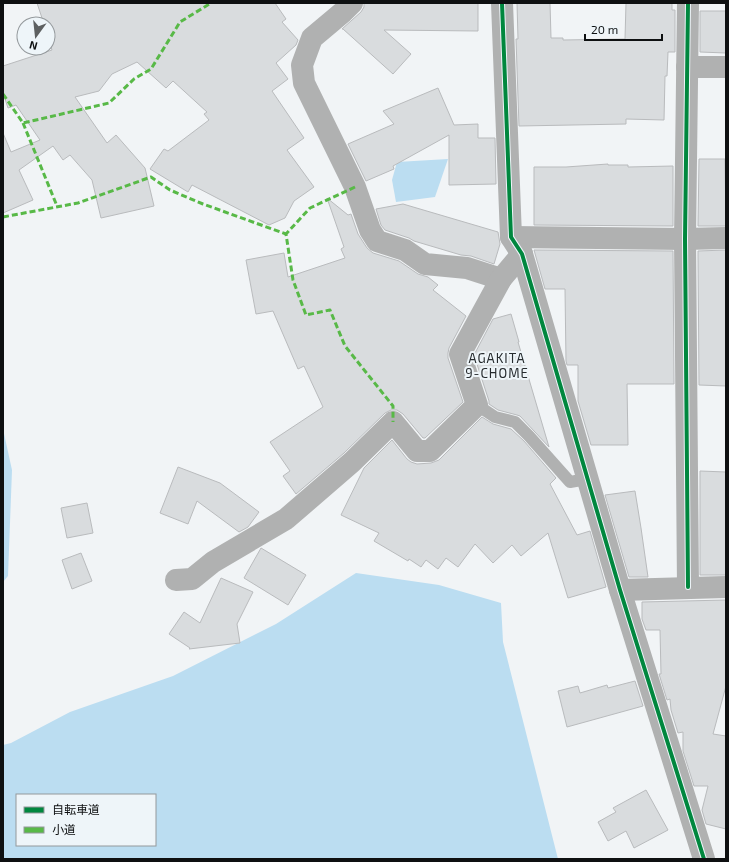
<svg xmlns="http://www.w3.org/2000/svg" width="729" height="862" viewBox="0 0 729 862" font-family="'Exo 2','Noto Sans JP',sans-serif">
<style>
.green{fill:#bbddf1;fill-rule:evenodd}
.building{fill:#d9dcde;stroke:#b9bbbd}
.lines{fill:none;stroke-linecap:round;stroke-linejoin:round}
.lane{stroke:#b0b1b1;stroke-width:12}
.street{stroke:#b0b1b1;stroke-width:22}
.quiet{stroke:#58b947;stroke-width:3;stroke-dasharray:6 3;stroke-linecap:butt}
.cycleway-casing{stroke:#eef5f9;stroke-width:6}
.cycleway{stroke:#00873e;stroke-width:4}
.labels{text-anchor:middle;stroke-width:4;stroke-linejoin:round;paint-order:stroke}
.neighbourhood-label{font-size:13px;letter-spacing:1px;fill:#272c2f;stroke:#eef5f9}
</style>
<rect width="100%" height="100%" fill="#f1f4f6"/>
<!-- green -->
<g class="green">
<path d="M448,159L435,197L396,202L392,180L397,162Z"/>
<path d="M3,429L12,470L8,576L3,582Z"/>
<path d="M356,573L439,585L501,603L503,642L558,859H3V745L11,743L70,712L173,676L276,624ZM17,795H155V845H17Z"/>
</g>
<!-- building -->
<g class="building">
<path d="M37,3H275L286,19L282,22L298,40L296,45L276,63L288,79L272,91L304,138L287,150L314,187L294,201L285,218L269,225L192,185L188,192L150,169L164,149L168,151L209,120L204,114L207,112L173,81L166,88L137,62L112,74L99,91L75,97L107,143L116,135L145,168L154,206L101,218L92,180L70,155L63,160L53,146L19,170L33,200L3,213V133L11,152L40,140L16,105L8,108L3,93V66L52,50L48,38V24H44Z"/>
<path d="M364,3H478V31L384,30L411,54L393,74L343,29H342L361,12L364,7Z"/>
<path d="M517,3H550L551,38H563V40L625,39L626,3H672V10H675V52H668L667,76H665L664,120L626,119V124L519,126L516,39H518Z"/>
<path d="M700,11H726V53L700,52Z"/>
<path d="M438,88L454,125L478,124V138H495L496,184L449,185V135L393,166L394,169L366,181L348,144L394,124L383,111Z"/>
<path d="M699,159H725L726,226H698Z"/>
<path d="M608,164V165H628V167L673,166V226L534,225V167H566Z"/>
<path d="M327,198L348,215L351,214L358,234L367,248L373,253L399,261L418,274L428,277L438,285L433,290L466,316L449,348L448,353V358L463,402L425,438H423L403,414L397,410H391L385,413L344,453L296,494L283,476L290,471L270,442L323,407L304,366L298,369L273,311L256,314L246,260L284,253L288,277L345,258L341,249L344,247Z"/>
<path d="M403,204L498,232L500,244L494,264L471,256L461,255L414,241L409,238L385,230L381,225L376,209Z"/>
<path d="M534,250L673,251L674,384H627L628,445H591L578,401V365H567L566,361L565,289H545Z"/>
<path d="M726,250V386L699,385L698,251Z"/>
<path d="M511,314L519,342H518L549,447L520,416L517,415L498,410L489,404V401L474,355L493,319Z"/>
<path d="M482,417L493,424L511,429L524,441L556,478L550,484L577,535L590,531L606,587L568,598L548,533L521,556L512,545L493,563L475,544L458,567L446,558L438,569L426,560L421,567L409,559L408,561L374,541L379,533L341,515L364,468L392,440L407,459L411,462L417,464L431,463L439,460Z"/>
<path d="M178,467L220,483L259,512L248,527L239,532L197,501L188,524L160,513Z"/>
<path d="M700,471L726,472V575H700Z"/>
<path d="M635,491L641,528L648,577H629L605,495Z"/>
<path d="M87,503L93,533L67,538L61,508Z"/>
<path d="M261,548L306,575L288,605L244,578Z"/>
<path d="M81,553L92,581L72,589L62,560Z"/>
<path d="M221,578L253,592L237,624L240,643L189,649L190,648L169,634L184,612L200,623Z"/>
<path d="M726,600V686L713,734L726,736V829L706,824L702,810L708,786H694L683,751V732L678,733L671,710L670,699L667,700L659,674H661L660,630H646L642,619V602Z"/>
<path d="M635,681L643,706L567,727L558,691L578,686L580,693L607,685L608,688Z"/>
<path d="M646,790L668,830L634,848L626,831L608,841L598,822L616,812L613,808Z"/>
</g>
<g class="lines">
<!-- lane -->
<path class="lane" d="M477,405L495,417L515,422L529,436L570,482L587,479"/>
<!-- street -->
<g class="street">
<path d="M352,3L343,12L312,38L302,65L304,83L355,187L370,230L377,241L405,250L425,264L467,268L501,279"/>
<path d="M502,3L511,237L522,254L620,590L704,859"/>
<path d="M688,3L685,239L688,587"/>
<path d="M687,67H726"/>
<path d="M511,237L685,239L726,238"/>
<path d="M176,580L192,579L213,562L286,519L352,462L393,422L417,451H430L477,405L460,354L501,279L522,254"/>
<path d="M620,590L726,587"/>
</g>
<!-- quiet -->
<g class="quiet">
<path d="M3,94L23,123L109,103L134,79L151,69L180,22L211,3"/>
<path d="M23,123L57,206"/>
<path d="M355,187L310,208L286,234L293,280L306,315L330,310L345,346L393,406V422"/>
<path d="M3,217L78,203L151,177L170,190L203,204L286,234"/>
</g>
<defs>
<g id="cycleway">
<path d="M502,3L511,237L522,254L620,590L704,859"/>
<path d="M688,3L685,239L688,587"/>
</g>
</defs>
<!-- cycleway casing -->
<use href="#cycleway" class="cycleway-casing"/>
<!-- cycleway -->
<use href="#cycleway" class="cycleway"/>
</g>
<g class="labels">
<!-- neighbourhood labels -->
<g class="neighbourhood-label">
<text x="497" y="363">AGAKITA<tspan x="497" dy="15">9-CHOME</tspan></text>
</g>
</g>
<!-- border -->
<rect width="729" height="862" fill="none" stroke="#0e1011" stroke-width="8"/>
<!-- legend -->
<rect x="16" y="794" width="140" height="52" fill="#eef5f9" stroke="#94999c"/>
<rect x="24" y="807" width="20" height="6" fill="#00873e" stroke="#94999c"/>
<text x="52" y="814" font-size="12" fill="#0e1011">自転車道</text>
<rect x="24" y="827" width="20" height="6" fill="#58b947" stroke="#94999c"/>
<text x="52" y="834" font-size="12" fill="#0e1011">小道</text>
<!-- north arrow -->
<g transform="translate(36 36) rotate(195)"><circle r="19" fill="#eef5f9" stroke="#94999c"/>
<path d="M0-3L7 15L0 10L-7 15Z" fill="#5d6061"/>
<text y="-6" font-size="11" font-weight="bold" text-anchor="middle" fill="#0e1011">N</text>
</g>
<!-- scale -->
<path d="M585 34v6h77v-6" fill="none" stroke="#0e1011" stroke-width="2"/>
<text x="591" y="34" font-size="12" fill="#0e1011" stroke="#eef5f9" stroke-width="3" paint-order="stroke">20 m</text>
</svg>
